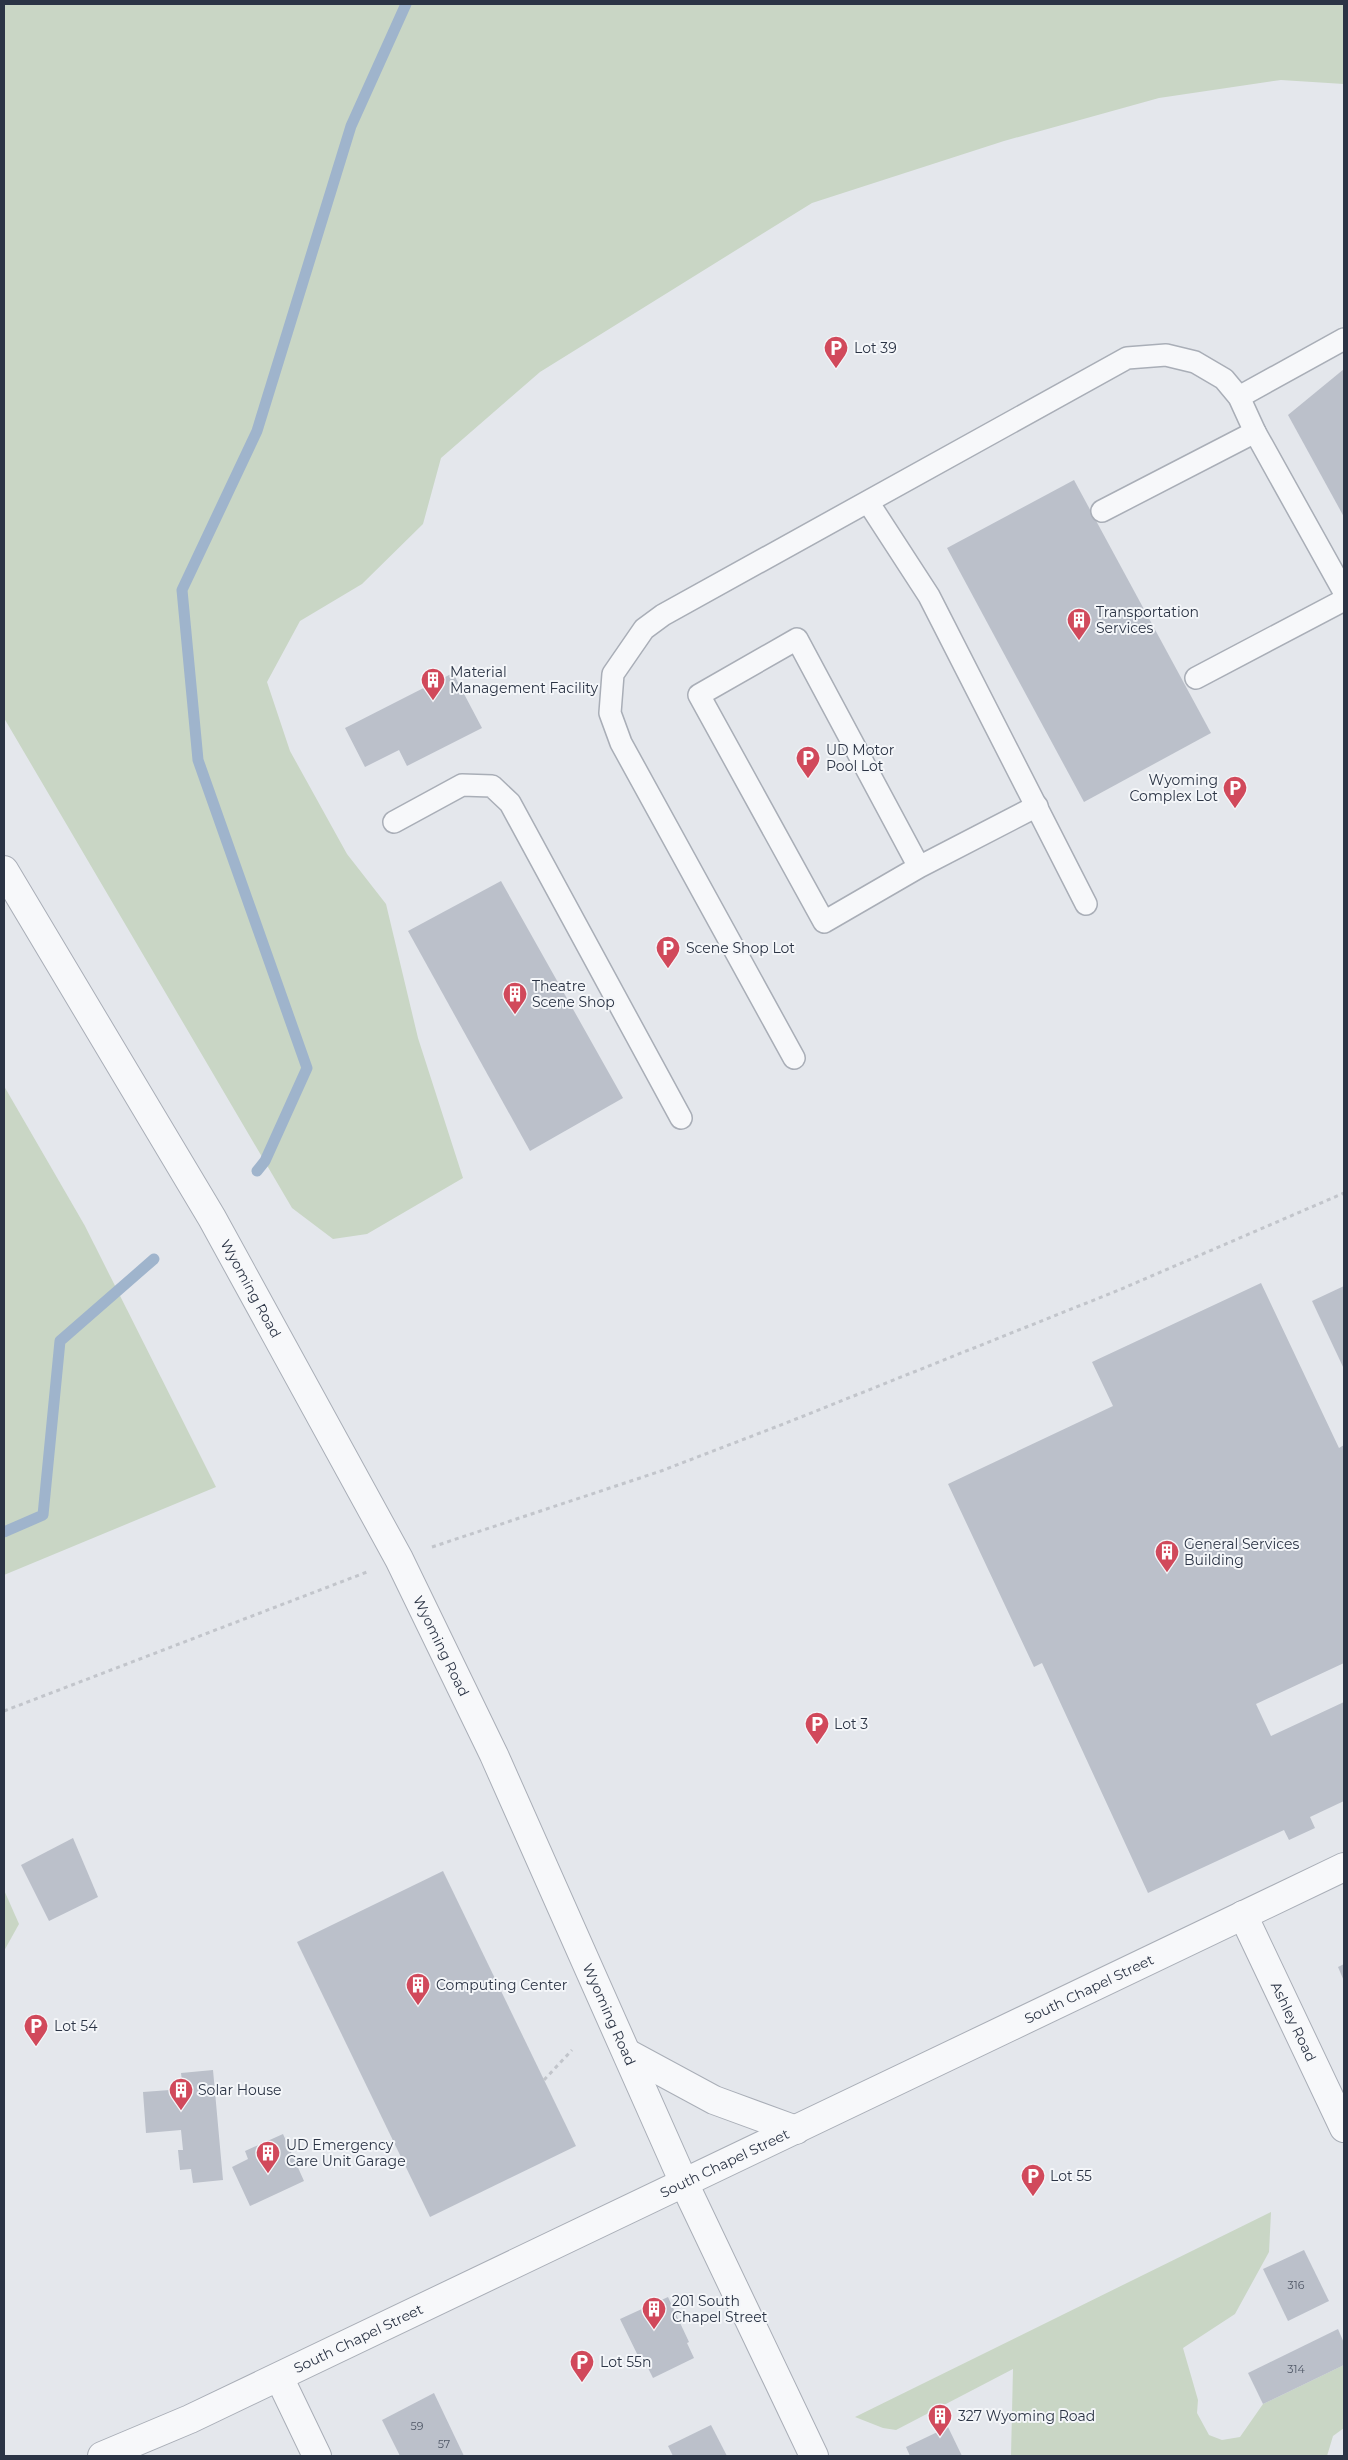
<svg xmlns="http://www.w3.org/2000/svg" width="1348" height="2460" viewBox="0 0 1348 2460" font-family="Montserrat,sans-serif">
<style>
.green{fill:#c9d6c5}
.lines{fill:none;stroke-linecap:round;stroke-linejoin:round}
.stream{stroke:#9fb4cc;stroke-width:11}
.building{fill:#bbc0ca}
.service-casing{stroke:#a9aeb7;stroke-width:24}
.minor-casing{stroke:#a9aeb7;stroke-width:30}
.tertiary-casing{stroke:#a9aeb7;stroke-width:30}
.path{stroke:#c2c5cb;stroke-width:3;stroke-dasharray:4 4;stroke-linecap:butt}
.service{stroke:#f7f8fa;stroke-width:21}
.minor{stroke:#f7f8fa;stroke-width:28}
.tertiary{stroke:#f7f8fa;stroke-width:28}
.labels{text-anchor:middle;stroke-width:4;stroke-linejoin:round;paint-order:stroke}
.number-label{font-size:11px;fill:#4f5766}
.poi-label{font-size:14px;fill:#2b3445;stroke:#f4f6f9;text-anchor:start}
.street-label{font-size:14px;fill:#2b3445;stroke:#f4f6f9}
</style>
<rect width="100%" height="100%" fill="#e4e7ec"/>
<!-- green -->
<g class="green">
<path d="M4,4H1344V84L1281,80L1159,98L1004,141L812,203L540,372L441,458L423,524L362,584L300,621L267,682L290,751L347,854L386,904L418,1038L463,1178L367,1234L333,1239L292,1208L4,718Z"/>
<path d="M4,1086L85,1226L216,1487L4,1575Z"/>
<path d="M4,1890L19,1924L4,1951Z"/>
<path d="M1271,2212L1269,2252L1235,2314L1183,2348L1198,2400L1197,2413L1209,2435L1222,2440L1240,2437L1263,2404L1344,2365V2428L1333,2436L1327,2456H1011L1013,2369L896,2430L883,2428L855,2417Z"/>
</g>
<g class="lines">
<!-- stream -->
<g class="stream">
<path d="M257,1171L265,1161L307,1068L198,760L182,590L257,431L351,126L406,4"/>
<path d="M4,1532L43,1515L60,1341L154,1259"/>
</g>
</g>
<!-- building -->
<g class="building">
<path d="M1344,369V517L1288,415Z"/>
<path d="M1074,480L1211,733L1084,802L947,548Z"/>
<path d="M453,673L482,728L407,766L399,750L365,767L345,728Z"/>
<path d="M501,881L623,1098L530,1151L408,931Z"/>
<path d="M1261,1283L1339,1448L1344,1445V1663L1256,1704L1271,1736L1344,1702V1801L1310,1817L1315,1828L1289,1840L1284,1830L1148,1893L1042,1663L1034,1667L948,1484L1113,1406L1092,1362Z"/>
<path d="M1344,1286V1369L1312,1301Z"/>
<path d="M73,1838L98,1897L49,1921L21,1865Z"/>
<path d="M443,1871L576,2146L430,2217L297,1942Z"/>
<path d="M1344,1964V1981L1338,1967Z"/>
<path d="M213,2070L223,2180L193,2183L191,2169L180,2170L178,2150H183L181,2130L146,2133L143,2092L183,2089L181,2073Z"/>
<path d="M283,2134L304,2181L250,2206L232,2167L248,2159L245,2151Z"/>
<path d="M1304,2250L1329,2301L1288,2321L1263,2269Z"/>
<path d="M668,2297L689,2342L687,2343L694,2358L653,2378L645,2362L642,2364L620,2319Z"/>
<path d="M1338,2329L1344,2343V2365L1263,2404L1248,2373Z"/>
<path d="M434,2393L464,2456H400L382,2420Z"/>
<path d="M711,2425L727,2456H673L668,2446Z"/>
<path d="M948,2427L962,2456H910L906,2447Z"/>
</g>
<g class="lines">
<defs>
<g id="service">
<path d="M1239,397L1344,339"/>
<path d="M868,502L929,596L1086,904"/>
<path d="M1102,511L1255,432"/>
<path d="M1196,678L1344,600"/>
<path d="M394,822L462,785L492,786L510,803L681,1118"/>
<path d="M919,867L797,639L699,695L824,922L919,867L1037,806"/>
<path d="M794,1058L621,743L610,713L613,674L644,629L663,615L1127,358L1166,355L1195,362L1224,379L1239,397L1255,432L1344,592"/>
</g>
<g id="minor">
<path id="s1" d="M1243,1915L1344,2128"/>
<path d="M684,2183L814,2456"/>
<path d="M279,2377L317,2456"/>
</g>
<g id="tertiary">
<path id="s2" d="M4,870L212,1218L399,1559L494,1755L684,2183"/>
<path d="M627,2053L714,2100L796,2130"/>
<path id="s3" d="M102,2456L190,2419L1344,1867"/>
</g>
</defs>
<!-- service casing -->
<use href="#service" class="service-casing"/>
<!-- minor casing -->
<use href="#minor" class="minor-casing"/>
<!-- tertiary casing -->
<use href="#tertiary" class="tertiary-casing"/>
<!-- path -->
<g class="path">
<path d="M432,1547L661,1471L786,1423L1119,1290L1344,1193"/>
<path d="M4,1711L367,1572"/>
<path d="M544,2080L572,2050"/>
</g>
<!-- service -->
<use href="#service" class="service"/>
<!-- minor -->
<use href="#minor" class="minor"/>
<!-- tertiary -->
<use href="#tertiary" class="tertiary"/>
</g>
<!-- icons -->
<defs>
<symbol id="parking-pin" viewBox="-11 -11 22 30"><path d="M0 17L-7.5 6A9.5 9.5 0 1 1 7.5 6Z" fill="#d1495b" stroke="#f4f6f9"/><path d="M-3.5-5.5H1a3.5 3.5 0 0 1 0 7H-1V5.5H-3.5ZM-1-3.4V-.6H.8a1.4 1.4 0 0 0 0-2.8Z" fill="#fff"/></symbol>
<symbol id="building-pin" viewBox="-11 -11 22 30"><path d="M0 17L-7.5 6A9.5 9.5 0 1 1 7.5 6Z" fill="#d1495b" stroke="#f4f6f9"/><path d="M-4-6H4V6H1V3H-1V6H-4ZM-2.5-4.3h1.7v1.8h-1.7ZM.8-4.3h1.7v1.8H.8ZM-2.5-1h1.7V.8h-1.7ZM.8-1h1.7V.8H.8Z" fill="#fff"/></symbol>
</defs>
<g fill-rule="evenodd">
<use href="#parking-pin" x="822" y="334" width="28" height="38"/>
<use href="#building-pin" x="1065" y="606" width="28" height="38"/>
<use href="#building-pin" x="419" y="666" width="28" height="38"/>
<use href="#parking-pin" x="794" y="744" width="28" height="38"/>
<use href="#parking-pin" x="1221" y="774" width="28" height="38"/>
<use href="#parking-pin" x="654" y="934" width="28" height="38"/>
<use href="#building-pin" x="501" y="980" width="28" height="38"/>
<use href="#building-pin" x="1153" y="1538" width="28" height="38"/>
<use href="#parking-pin" x="803" y="1710" width="28" height="38"/>
<use href="#building-pin" x="404" y="1971" width="28" height="38"/>
<use href="#parking-pin" x="22" y="2012" width="28" height="38"/>
<use href="#building-pin" x="167" y="2076" width="28" height="38"/>
<use href="#building-pin" x="254" y="2139" width="28" height="38"/>
<use href="#parking-pin" x="1019" y="2162" width="28" height="38"/>
<use href="#building-pin" x="640" y="2295" width="28" height="38"/>
<use href="#parking-pin" x="568" y="2348" width="28" height="38"/>
<use href="#building-pin" x="926" y="2402" width="28" height="38"/>
</g>
<g class="labels">
<!-- number labels -->
<g class="number-label">
<text x="1296" y="2289">316</text>
<text x="1296" y="2373">314</text>
<text x="417" y="2430">59</text>
<text x="444" y="2448">57</text>
</g>
<!-- poi labels -->
<g class="poi-label">
<text x="854" y="353">Lot 39</text>
<text x="1096" y="617">Transportation<tspan x="1096" dy="16">Services</tspan></text>
<text x="450" y="677">Material<tspan x="450" dy="16">Management Facility</tspan></text>
<text x="826" y="755">UD Motor<tspan x="826" dy="16">Pool Lot</tspan></text>
<text x="1218" y="785" text-anchor="end">Wyoming<tspan x="1218" dy="16">Complex Lot</tspan></text>
<text x="686" y="953">Scene Shop Lot</text>
<text x="532" y="991">Theatre<tspan x="532" dy="16">Scene Shop</tspan></text>
<text x="1184" y="1549">General Services<tspan x="1184" dy="16">Building</tspan></text>
<text x="834" y="1729">Lot 3</text>
<text x="436" y="1990">Computing Center</text>
<text x="54" y="2031">Lot 54</text>
<text x="198" y="2095">Solar House</text>
<text x="286" y="2150">UD Emergency<tspan x="286" dy="16">Care Unit Garage</tspan></text>
<text x="1050" y="2181">Lot 55</text>
<text x="672" y="2306">201 South<tspan x="672" dy="16">Chapel Street</tspan></text>
<text x="600" y="2367">Lot 55n</text>
<text x="958" y="2421">327 Wyoming Road</text>
</g>
<!-- street labels -->
<g class="street-label">
<text dy="5" stroke="none"><textPath href="#s2" startOffset="486">Wyoming Road</textPath></text>
<text dy="5" stroke="none"><textPath href="#s2" startOffset="891">Wyoming Road</textPath></text>
<text dy="5" stroke="none"><textPath href="#s3" startOffset="1092">South Chapel Street</textPath></text>
<text dy="5" stroke="none"><textPath href="#s2" startOffset="1296">Wyoming Road</textPath></text>
<text dy="5" stroke="none"><textPath href="#s1" startOffset="118">Ashley Road</textPath></text>
<text dy="5" stroke="none"><textPath href="#s3" startOffset="688">South Chapel Street</textPath></text>
<text dy="5" stroke="none"><textPath href="#s3" startOffset="282">South Chapel Street</textPath></text>
</g>
</g>
<!-- border -->
<rect width="1348" height="2460" fill="none" stroke="#2b3445" stroke-width="10"/>
</svg>
